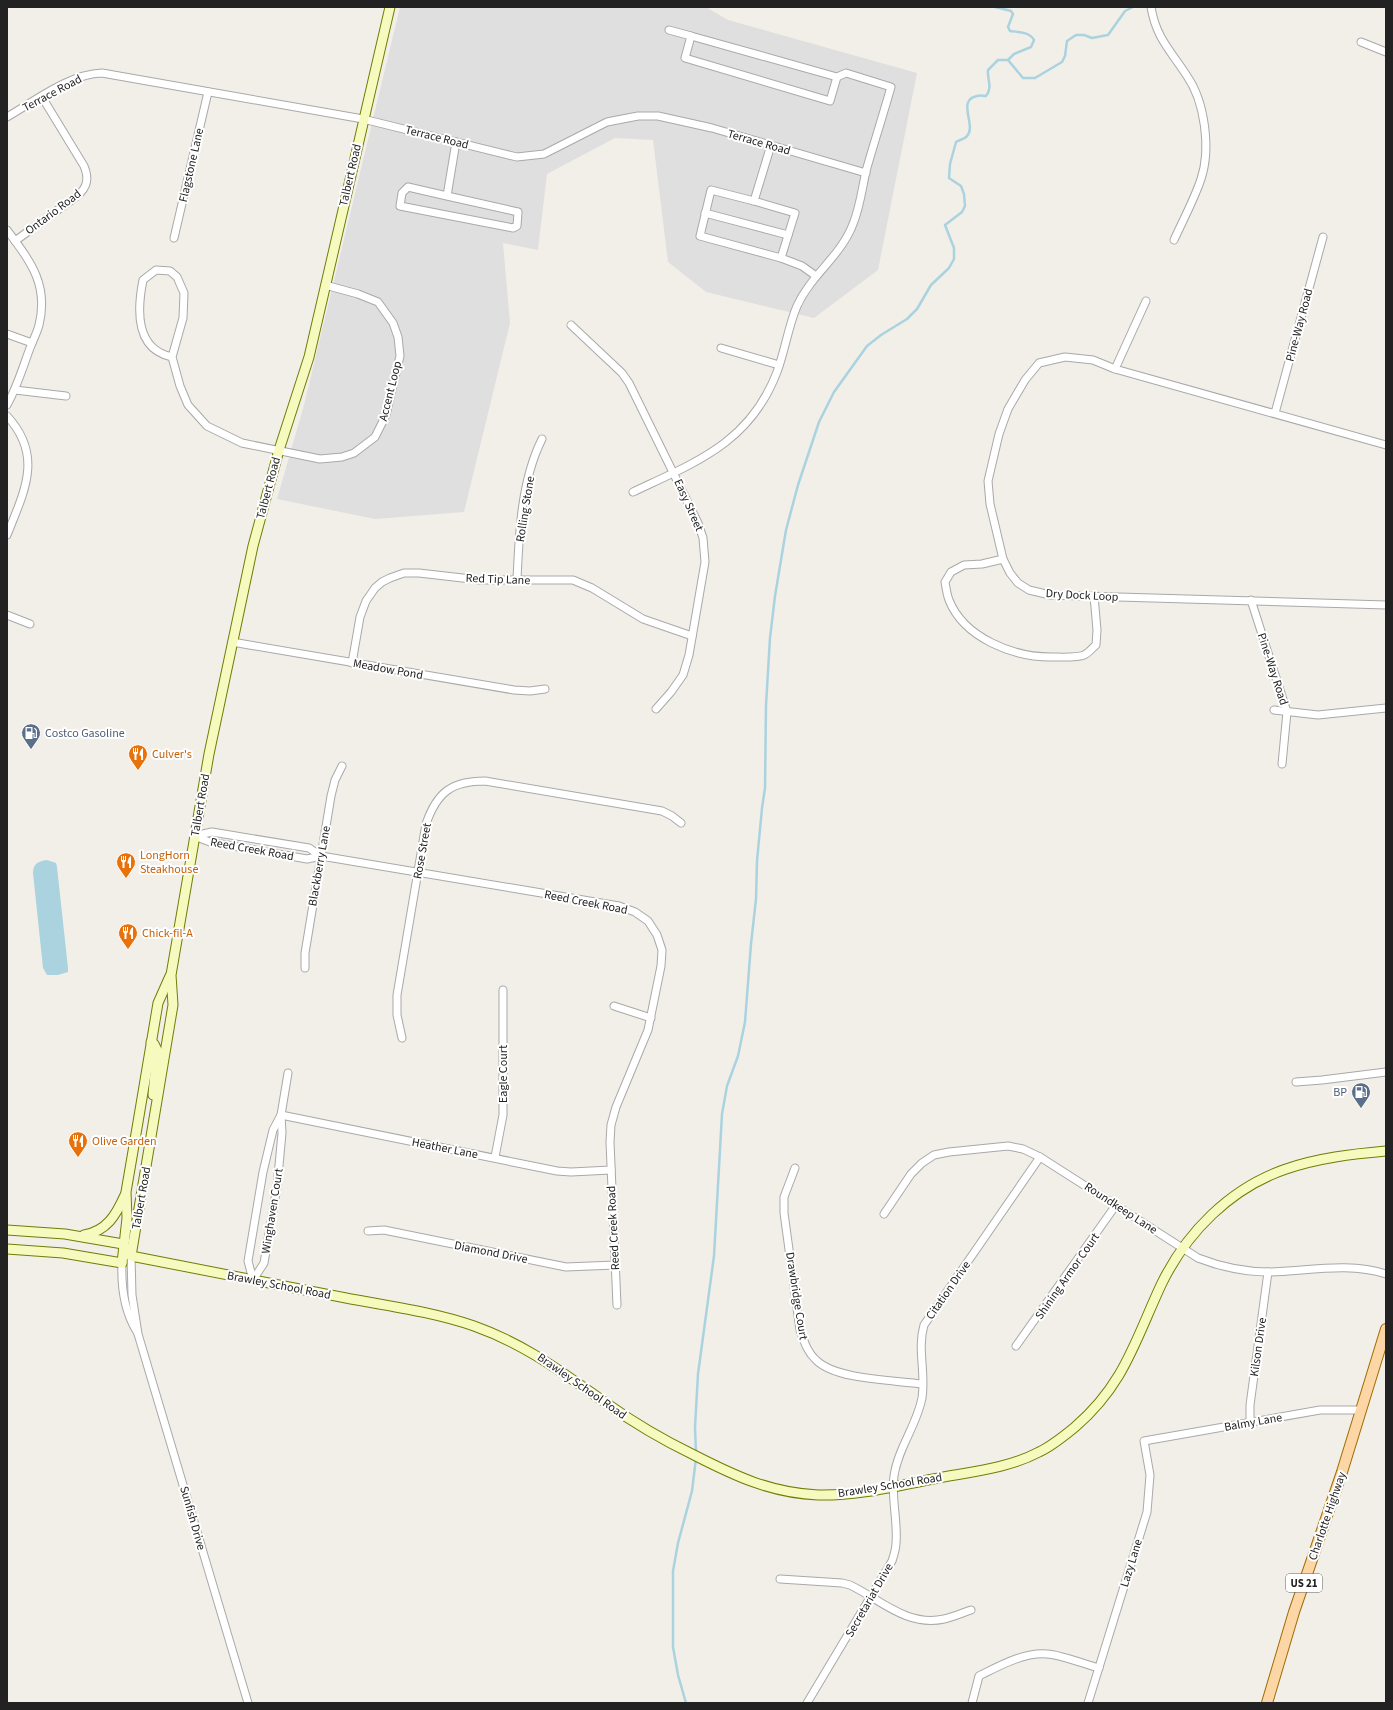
<svg xmlns="http://www.w3.org/2000/svg" width="1393" height="1710" viewBox="0 0 1393 1710" font-family="'Source Sans 3',sans-serif">
<style>
.residential{fill:#e0dfdf}
.water{fill:#aad3df}
.lines{fill:none;stroke-linecap:round;stroke-linejoin:round}
.stream{stroke:#aad3df;stroke-width:2.5}
.street-casing{stroke:#a9a9a9;stroke-width:9}
.secondary-casing{stroke:#707d05;stroke-width:11}
.primary-casing{stroke:#a06b00;stroke-width:12}
.street{stroke:#fff;stroke-width:7}
.secondary{stroke:#f7fabf;stroke-width:9}
.primary{stroke:#fcd6a4;stroke-width:10}
.labels{text-anchor:middle;stroke-width:4;stroke-linejoin:round;paint-order:stroke}
.shield{fill:#fff;stroke:#646464;stroke-width:1}
.shield-label{font-size:11px;font-weight:bold;fill:#222}
.street-label{font-size:12px;fill:#222;stroke:#fff}
.service-label{font-size:12px;fill:#4e5e75;stroke:#fff;text-anchor:start}
.food-label{font-size:12px;fill:#c56008;stroke:#fff;text-anchor:start}
</style>
<rect width="100%" height="100%" fill="#f2efe9"/>
<!-- residential -->
<path class="residential" d="M400,7H706L728,20L917,73L878,270L814,318L706,292L668,262L653,140L615,138L547,174L538,250L503,243L510,323L464,512L375,519L277,499L304,405Z"/>
<!-- water -->
<path class="water" d="M47,860L56,863L57,867L68,968V972L58,975H47L43,968L33,873C33,864 38,861 47,860Z"/>
<g class="lines">
<!-- stream -->
<g class="stream">
<path d="M995,7L1011,11L1013,14L1008,27L1010,31C1018,32 1030,32 1034,40L1031,47L1014,54L1008,60"/>
<path d="M696,1453L695,1427L698,1374L714,1256L722,1114L727,1086L738,1056L745,1022L751,944L756,899L757,861L762,808L765,788L766,705L770,638L775,596L786,530L798,485L819,422L834,392L867,346L881,335L907,319L917,309L931,285L949,268L954,259V248L945,225L962,212L965,206L964,194L961,186L949,178L950,164L956,142C959,140 965,139 967,136C977,126 956,100 977,96C980,95 983,96 986,96C993,87 987,80 988,70L998,60H1008L1023,78H1035L1062,62L1065,56L1067,41L1076,35H1084L1092,38L1108,35L1125,11L1133,7"/>
<path d="M686,1703L678,1675L673,1647V1571L678,1543L692,1491L696,1458"/>
</g>
<defs>
<g id="street">
<path d="M1151,7C1156,38 1171,51 1187,76C1205,102 1211,149 1201,179C1194,200 1183,220 1174,240"/>
<path d="M691,36L837,77"/>
<path d="M1361,42L1386,52"/>
<path d="M7,117C35,101 69,74 102,73L363,119L517,157L544,154L607,122L638,116H658L712,128L866,173"/>
<path d="M771,145L754,201L795,213L781,258L802,266L816,276"/>
<path d="M447,196L518,212L517,226L513,228L400,206L402,193L408,187L447,196L456,142"/>
<path d="M754,201L711,190L700,236L781,258"/>
<path d="M705,213L788,235"/>
<path d="M7,230C30,261 49,284 39,325C37,333 33,340 30,348C23,367 17,387 7,405"/>
<path d="M174,238L208,92"/>
<path d="M15,241L77,196C88,187 89,178 84,166L42,97"/>
<path d="M571,325L622,373L629,383L698,523L703,538L705,562L689,655L683,675L671,692L656,709"/>
<path d="M7,334L32,343"/>
<path d="M721,348L779,365"/>
<path d="M172,357C135,349 137,310 143,280L156,270L170,271L177,277L184,293L183,318L172,357L180,386L188,405L207,426L242,443L320,459L342,457L354,453L375,437L386,415L400,356L398,337L393,323L378,302L358,294L325,285"/>
<path d="M1115,369L1146,301"/>
<path d="M15,390L66,396"/>
<path d="M1275,413L1323,237"/>
<path d="M7,416C44,456 24,492 7,535"/>
<path d="M1386,445L1115,369L1093,360L1065,357L1039,363L1025,380L1008,409L999,434L988,481L990,504L1003,559L1010,573L1018,583L1029,590L1050,595L1386,605"/>
<path d="M633,492C696,462 750,443 777,372C785,351 788,327 797,306C811,275 841,256 853,224C860,207 862,189 866,171C874,143 883,115 891,87L846,73L837,77L830,101L685,58L691,36L669,30"/>
<path d="M1003,559L982,564L964,565L951,572L945,582C946,588 947,595 949,600C964,638 1013,657 1051,657C1059,657 1078,658 1084,655C1089,653 1093,647 1096,645L1097,630L1094,596"/>
<path d="M517,580C519,534 521,481 542,439"/>
<path d="M1251,600L1287,712L1282,764"/>
<path d="M7,615L30,624"/>
<path d="M232,642L514,690L530,691L545,689"/>
<path d="M352,663L360,617L366,601L375,588L382,582L390,578L404,573H419L480,580H573L592,588L643,619L692,636"/>
<path d="M1274,710L1318,715L1386,708"/>
<path d="M194,836L210,842L307,859L321,856L619,906L635,912L648,921L657,935L662,950L661,966L648,1030L616,1107L611,1125L610,1142L617,1305"/>
<path d="M194,836L212,832L309,848L321,856"/>
<path d="M305,968V953L331,796L335,780L342,766"/>
<path d="M614,1006L651,1018"/>
<path d="M402,1038L397,1015V995L426,824C437,792 452,781 485,781L662,811L672,816L681,823"/>
<path d="M1296,1082L1322,1080L1386,1072"/>
<path d="M281,1115L557,1171L571,1172L611,1170"/>
<path d="M495,1157L503,1115V990"/>
<path d="M795,1168L784,1197V1213L800,1330C804,1341 807,1352 816,1360C836,1380 894,1380 922,1384"/>
<path d="M884,1214L911,1174L922,1163L934,1155L949,1152L1008,1146L1023,1149L1040,1157L1198,1258C1221,1267 1244,1272 1270,1272C1308,1271 1349,1262 1386,1274"/>
<path d="M368,1231L384,1230L566,1267L615,1265"/>
<path d="M131,1256L132,1295L138,1334L248,1703"/>
<path d="M122,1263C121,1287 124,1311 137,1332"/>
<path d="M253,1280L248,1261L263,1172L273,1130L281,1115L288,1073"/>
<path d="M253,1280L264,1263L277,1187L282,1133L281,1115"/>
<path d="M1016,1346L1116,1205"/>
<path d="M1250,1422V1405L1268,1272"/>
<path d="M780,1579L842,1583L850,1585C881,1600 907,1627 944,1619C953,1617 962,1613 971,1610"/>
<path d="M807,1703L892,1561C894,1555 896,1549 896,1543C898,1521 891,1498 894,1476C898,1448 917,1425 922,1398C926,1373 917,1349 924,1325L1040,1157"/>
<path d="M972,1703L979,1676C999,1666 1024,1652 1047,1654C1062,1655 1084,1664 1099,1668"/>
<path d="M1088,1703L1147,1512L1150,1475L1144,1441L1320,1410H1362"/>
</g>
<g id="secondary">
<path d="M151,1042L154,1044L157,1050L153,1095"/>
<path d="M7,1230L65,1234L123,1244L131,1256C203,1270 275,1284 346,1298C389,1306 433,1312 474,1326C525,1344 563,1373 606,1403C634,1423 663,1440 694,1455C735,1476 771,1493 818,1495C857,1496 896,1486 933,1479C968,1472 1007,1469 1039,1452C1052,1446 1064,1436 1075,1427C1124,1385 1135,1341 1161,1285C1186,1233 1230,1188 1286,1169C1318,1158 1352,1154 1386,1151"/>
<path d="M84,1235C107,1231 116,1215 125,1195"/>
<path d="M7,1249L63,1253L122,1263"/>
<path d="M131,1256L173,1005L171,975L209,754L253,546L279,450L309,357L390,7"/>
<path d="M122,1263L127,1218L126,1192L138,1122L158,1003L170,976"/>
</g>
<path id="primary" d="M1267,1703L1294,1612L1342,1472L1386,1329"/>
</defs>
<!-- street casing -->
<use href="#street" class="street-casing"/>
<!-- secondary casing -->
<use href="#secondary" class="secondary-casing"/>
<!-- primary casing -->
<use href="#primary" class="primary-casing"/>
<!-- street -->
<use href="#street" class="street"/>
<!-- secondary -->
<use href="#secondary" class="secondary"/>
<!-- primary -->
<use href="#primary" class="primary"/>
</g>
<!-- icons -->
<defs>
<symbol id="fuel-pin" viewBox="-11 -11 22 30"><path d="M0 17L-7.5 6A9.5 9.5 0 1 1 7.5 6Z" fill="#5c6f8a" stroke="#fff"/><path d="M-5.5-6h7V0h2V4h1.3V-2.5L3-4.5l.8-.8L6-3V5H2.5V1h-1V6h-7ZM-4.2-4.7v3.2H.2V-4.7Z" fill="#fff"/></symbol>
<symbol id="restaurant-pin" viewBox="-11 -11 22 30"><path d="M0 17L-7.5 6A9.5 9.5 0 1 1 7.5 6Z" fill="#e8710a" stroke="#fff"/><path d="M-5-6h1v4h1v-4h1v4h1v-4h1v5L-1.5 .5V6h-2V.5L-5-1ZM5-6V6H3V1.5H1.5Q1.5-4 5-6Z" fill="#fff"/></symbol>
</defs>
<g fill-rule="evenodd">
<use href="#fuel-pin" x="20" y="722" width="22" height="30"/>
<use href="#restaurant-pin" x="127" y="743" width="22" height="30"/>
<use href="#restaurant-pin" x="115" y="851" width="22" height="30"/>
<use href="#restaurant-pin" x="117" y="922" width="22" height="30"/>
<use href="#fuel-pin" x="1350" y="1081" width="22" height="30"/>
<use href="#restaurant-pin" x="67" y="1130" width="22" height="30"/>
</g>
<g class="labels">
<!-- shield labels -->
<rect class="shield" x="1286" y="1574" width="36" height="18" rx="3"/>
<g class="shield-label">
<text x="1304" y="1587">US 21</text>
</g>
<!-- street labels -->
<g class="street-label">
<text transform="translate(52 93) rotate(-28)" y="4">Terrace Road</text>
<text transform="translate(437 137) rotate(14)" y="4">Terrace Road</text>
<text transform="translate(759 142) rotate(16)" y="4">Terrace Road</text>
<text transform="translate(191 165) rotate(-77)" y="4">Flagstone Lane</text>
<text transform="translate(350 175) rotate(-77)" y="4">Talbert Road</text>
<text transform="translate(53 212) rotate(-37)" y="4">Ontario Road</text>
<text transform="translate(1299 325) rotate(-75)" y="4">Pine-Way Road</text>
<text transform="translate(390 391) rotate(-76)" y="4">Accent Loop</text>
<text transform="translate(268 488) rotate(-75)" y="4">Talbert Road</text>
<text transform="translate(689 505) rotate(66)" y="4">Easy Street</text>
<text transform="translate(525 509) rotate(-81)" y="4">Rolling Stone</text>
<text transform="translate(498 579) rotate(2)" y="4">Red Tip Lane</text>
<text transform="translate(1082 595) rotate(3)" y="4">Dry Dock Loop</text>
<text transform="translate(388 669) rotate(10)" y="4">Meadow Pond</text>
<text transform="translate(1273 669) rotate(72)" y="4">Pine-Way Road</text>
<text transform="translate(200 805) rotate(-80)" y="4">Talbert Road</text>
<text transform="translate(252 849) rotate(10)" y="4">Reed Creek Road</text>
<text transform="translate(422 851) rotate(-80)" y="4">Rose Street</text>
<text transform="translate(319 866) rotate(-80)" y="4">Blackberry Lane</text>
<text transform="translate(586 902) rotate(11)" y="4">Reed Creek Road</text>
<text transform="translate(503 1074) rotate(-90)" y="4">Eagle Court</text>
<text transform="translate(445 1148) rotate(11)" y="4">Heather Lane</text>
<text transform="translate(141 1198) rotate(-80)" y="4">Talbert Road</text>
<text transform="translate(1121 1208) rotate(33)" y="4">Roundkeep Lane</text>
<text transform="translate(272 1211) rotate(-81)" y="4">Winghaven Court</text>
<text transform="translate(613 1228) rotate(-93)" y="4">Reed Creek Road</text>
<text transform="translate(491 1252) rotate(11)" y="4">Diamond Drive</text>
<text transform="translate(1067 1276) rotate(-55)" y="4">Shining Armor Court</text>
<text transform="translate(279 1285) rotate(11)" y="4">Brawley School Road</text>
<text transform="translate(948 1290) rotate(-55)" y="4">Citation Drive</text>
<text transform="translate(797 1296) rotate(81)" y="4">Drawbridge Court</text>
<text transform="translate(1258 1347) rotate(-82)" y="4">Kilson Drive</text>
<text transform="translate(582 1386) rotate(35)" y="4">Brawley School Road</text>
<text transform="translate(1253 1422) rotate(-10)" y="4">Balmy Lane</text>
<text transform="translate(890 1485) rotate(-9)" y="4">Brawley School Road</text>
<text transform="translate(1327 1516) rotate(-71)" y="4">Charlotte Highway</text>
<text transform="translate(193 1518) rotate(74)" y="4">Sunfish Drive</text>
<text transform="translate(1131 1563) rotate(-73)" y="4">Lazy Lane</text>
<text transform="translate(869 1600) rotate(-60)" y="4">Secretariat Drive</text>
</g>
<!-- service labels -->
<g class="service-label">
<text x="45" y="737">Costco Gasoline</text>
<text x="1347" y="1096" text-anchor="end">BP</text>
</g>
<!-- food labels -->
<g class="food-label">
<text x="152" y="758">Culver's</text>
<text x="140" y="859">LongHorn<tspan x="140" dy="14">Steakhouse</tspan></text>
<text x="142" y="937">Chick-fil-A</text>
<text x="92" y="1145">Olive Garden</text>
</g>
</g>
<!-- border -->
<rect width="1393" height="1710" fill="none" stroke="#222222" stroke-width="16"/>
</svg>
